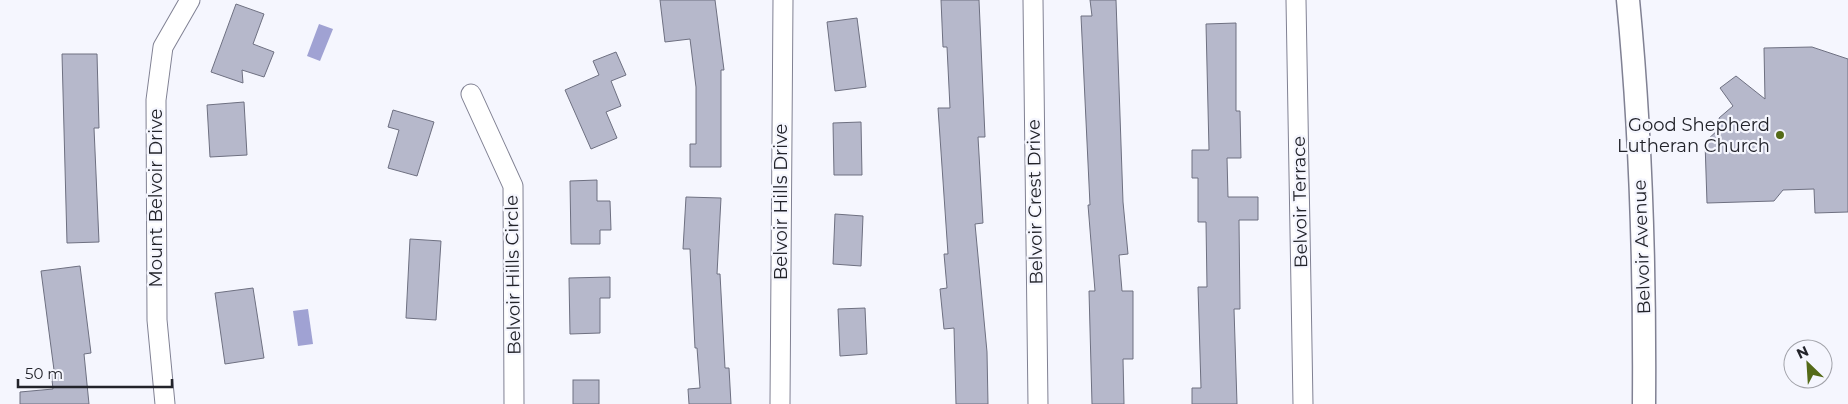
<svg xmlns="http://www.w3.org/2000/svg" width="1848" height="404" viewBox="0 0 1848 404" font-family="Montserrat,sans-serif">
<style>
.water{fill:#a0a2d3}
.building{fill:#b6b8cb;stroke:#6e7081}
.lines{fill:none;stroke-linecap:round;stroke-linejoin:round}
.minor-casing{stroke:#808193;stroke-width:21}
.tertiary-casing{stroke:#808193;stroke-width:25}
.minor{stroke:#fff;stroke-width:19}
.tertiary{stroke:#fff;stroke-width:22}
.poi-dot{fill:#546a18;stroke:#f5f6fe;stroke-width:2}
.labels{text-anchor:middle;stroke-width:4.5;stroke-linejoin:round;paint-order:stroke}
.poi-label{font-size:18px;fill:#22232a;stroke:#f5f6fe;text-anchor:end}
.street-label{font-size:18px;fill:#22232a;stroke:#f5f6fe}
</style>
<rect width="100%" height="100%" fill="#f5f6fe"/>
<!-- water -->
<g class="water">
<path d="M319,24L333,29L320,61L307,56Z"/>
<path d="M308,309L313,344L298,346L293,311Z"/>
</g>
<!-- building -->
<g class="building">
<path d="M660,0H715L724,70H721V167H690V144H696V87L690,39L665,42Z"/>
<path d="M941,0H979L985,137H978L983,223L975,224L987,352L988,404H956L954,328L944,329L940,289L947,288L944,254H948L938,108H950L947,47H943Z"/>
<path d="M1090,0H1116L1123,202L1128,254L1119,255L1122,291H1133V359H1123L1124,404H1092L1089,291H1095L1088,205H1090L1081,16H1092Z"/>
<path d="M236,4L264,14L253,44L274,52L264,77L242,70L243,83L211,72Z"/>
<path d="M857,18L866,87L835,91L827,22Z"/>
<path d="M1236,23V111H1240L1241,158H1227L1228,197H1258V220H1239L1240,309H1234L1237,404H1192V388H1201L1198,287H1207L1206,222H1198V178H1192V150H1209L1206,24Z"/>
<path d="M1812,47L1848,59V212L1815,213L1814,189L1783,190L1774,201L1707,203L1705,142L1720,128L1719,118L1733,106L1720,88L1736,76L1765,99L1764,48Z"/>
<path d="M616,52L626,75L611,81L621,106L606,112L617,138L591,149L565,90L599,75L593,61Z"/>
<path d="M62,54H97L99,128H94L99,242L67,243Z"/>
<path d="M244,102L247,155L210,157L207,105Z"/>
<path d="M393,110L434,122L417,176L388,168L399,130L388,127Z"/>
<path d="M861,122L862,175H834L833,123Z"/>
<path d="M597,180V201H610L611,230H600V244H571L570,181Z"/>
<path d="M686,197L721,198L717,274H720L725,368H729L731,404H689L688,389L700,388L697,348H695L690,249H683Z"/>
<path d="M835,214L863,216L861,266L833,264Z"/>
<path d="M410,239L441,241L436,320L406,318Z"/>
<path d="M80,266L91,353L84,354L89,404H20V392L53,389L51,371L54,370L41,271Z"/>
<path d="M610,277V298H600V333L570,334L569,278Z"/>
<path d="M253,288L264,358L225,364L215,293Z"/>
<path d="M865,308L867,354L840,356L838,309Z"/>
<rect x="573" y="380" width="26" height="24"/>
</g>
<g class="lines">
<defs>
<g id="minor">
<path d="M1033,0L1038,404"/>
<path d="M1296,0L1303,404"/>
<path d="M471,94L513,186L514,404"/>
<path d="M165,404L157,320L156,100L163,47L190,0"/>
<path d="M780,404L783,0"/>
</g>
<path id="tertiary" d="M1628,0C1641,134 1645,269 1644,404"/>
</defs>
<!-- minor casing -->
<use href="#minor" class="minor-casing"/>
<!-- tertiary casing -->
<use href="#tertiary" class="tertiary-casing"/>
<!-- minor -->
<use href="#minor" class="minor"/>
<!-- tertiary -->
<use href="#tertiary" class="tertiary"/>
</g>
<!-- markers -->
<circle class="poi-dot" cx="1780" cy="135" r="5"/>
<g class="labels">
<!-- poi labels -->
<g class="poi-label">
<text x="1770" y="131">Good Shepherd<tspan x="1770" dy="21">Lutheran Church</tspan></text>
</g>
<!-- street labels -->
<g class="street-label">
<text transform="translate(156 198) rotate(-90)" y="6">Mount Belvoir Drive</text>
<text transform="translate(781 202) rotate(-90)" y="6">Belvoir Hills Drive</text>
<text transform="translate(1035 202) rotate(-91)" y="6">Belvoir Crest Drive</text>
<text transform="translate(1300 202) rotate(-91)" y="6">Belvoir Terrace</text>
<text transform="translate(1642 247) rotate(-92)" y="6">Belvoir Avenue</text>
<text transform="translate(513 275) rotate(-91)" y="6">Belvoir Hills Circle</text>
</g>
</g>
<!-- north arrow -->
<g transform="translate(1808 364) rotate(335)"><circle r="24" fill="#f5f6fe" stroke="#a1a2a9"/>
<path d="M0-4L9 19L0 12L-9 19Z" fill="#546a18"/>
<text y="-8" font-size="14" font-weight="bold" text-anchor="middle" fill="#22232a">N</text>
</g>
<!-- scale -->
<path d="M18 379v8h154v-8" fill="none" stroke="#22232a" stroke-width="2.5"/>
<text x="25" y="379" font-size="15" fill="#22232a" stroke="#f5f6fe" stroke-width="4" paint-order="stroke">50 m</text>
</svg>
